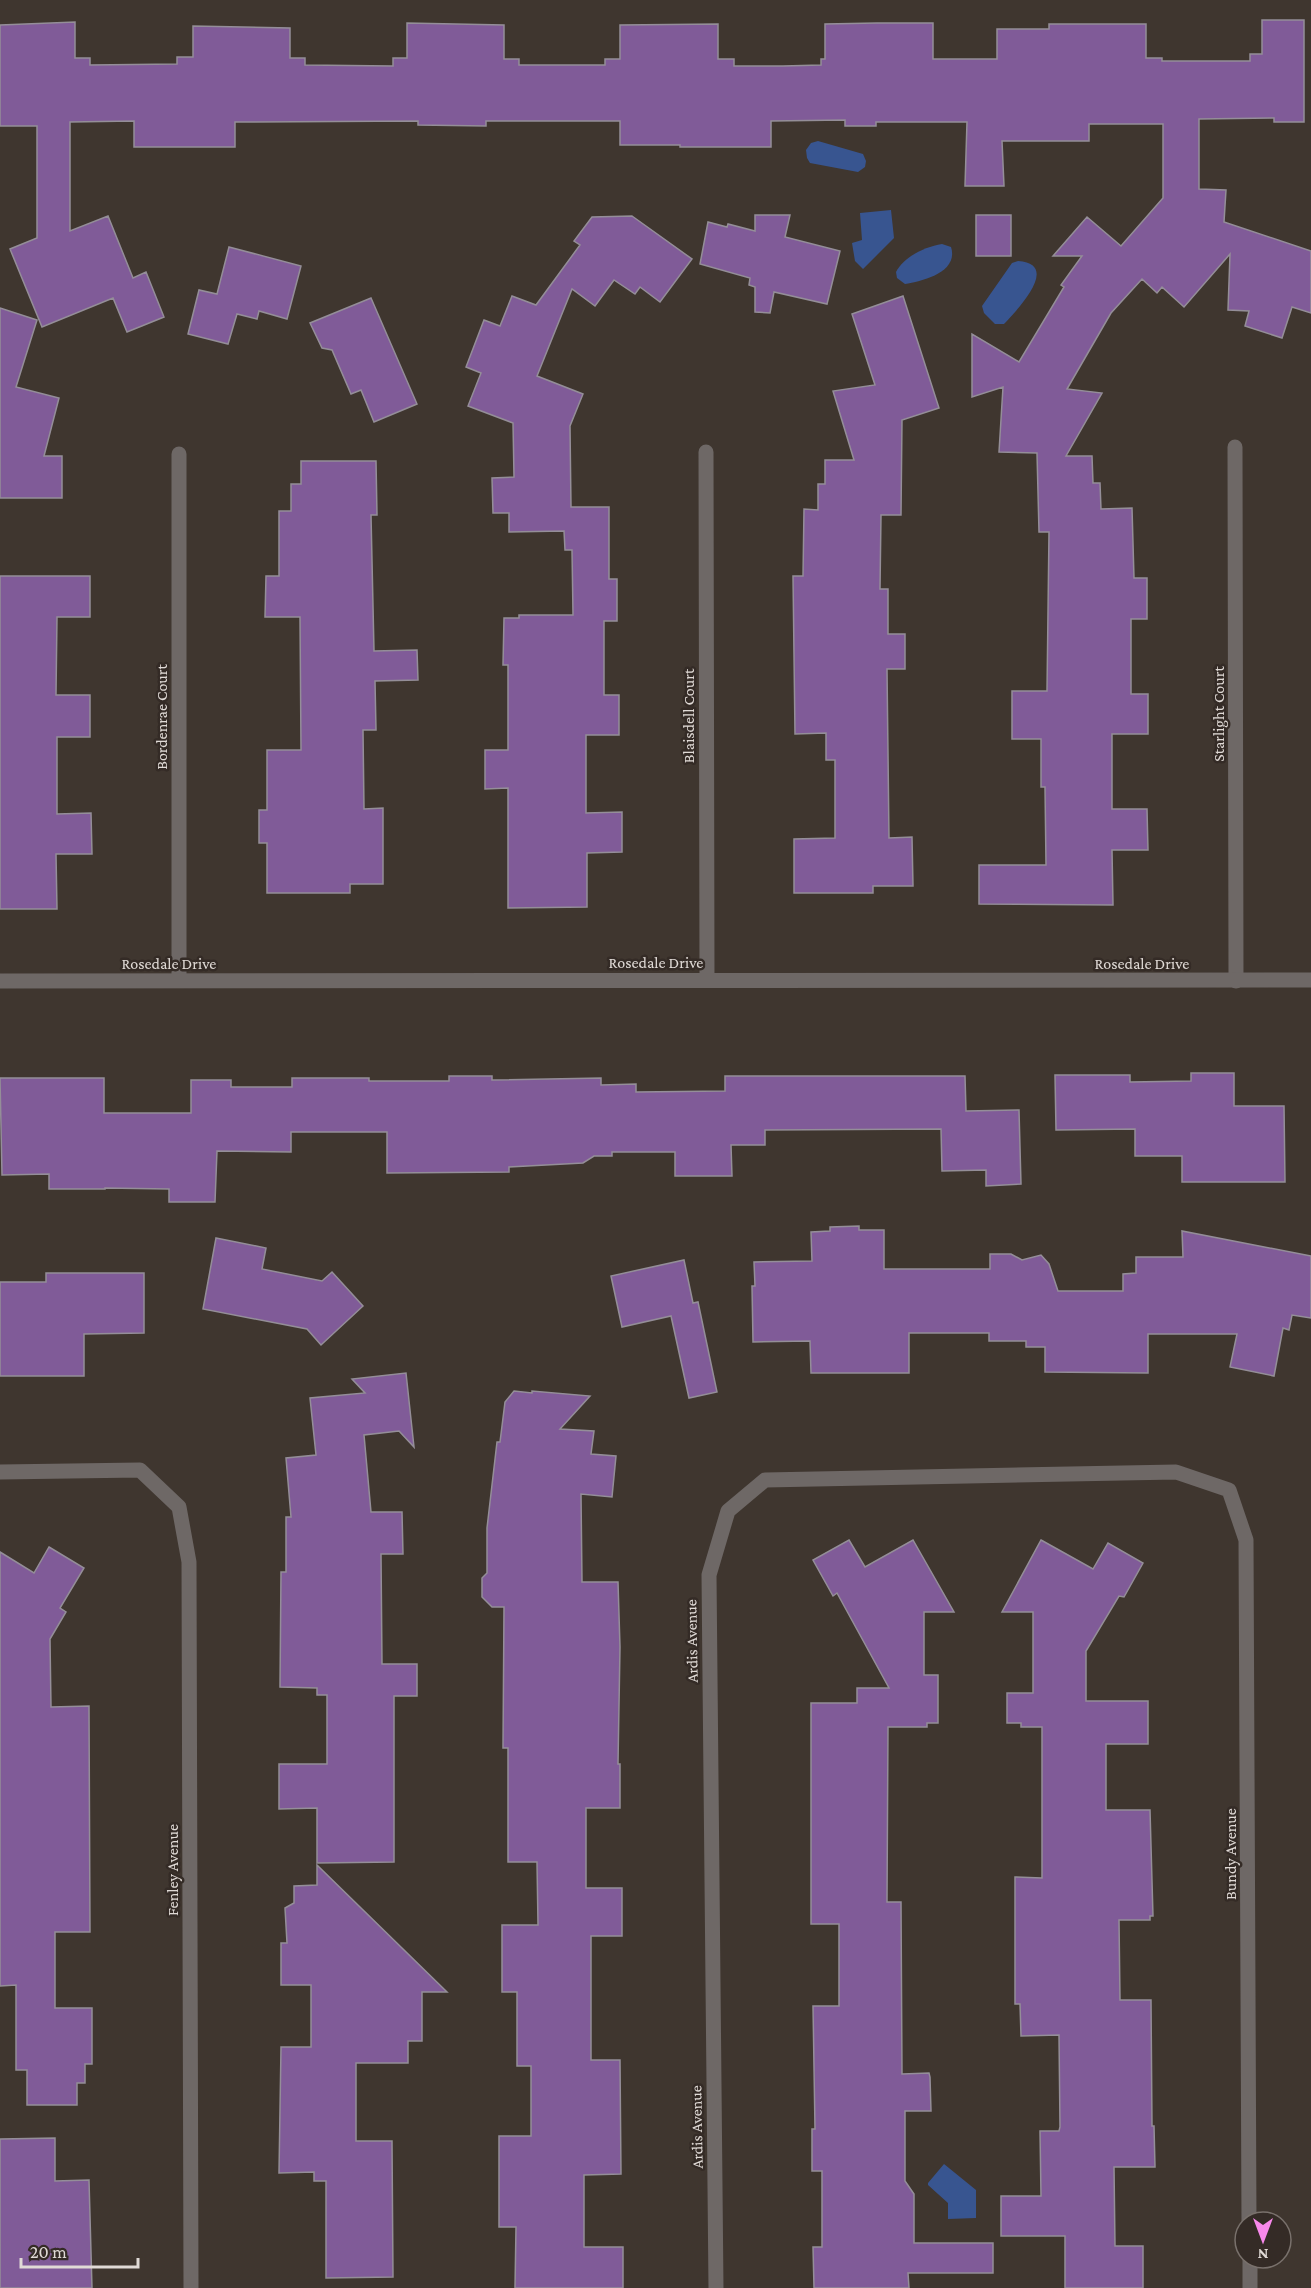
<svg xmlns="http://www.w3.org/2000/svg" width="1311" height="2288" viewBox="0 0 1311 2288" font-family="'Crimson Pro',serif">
<style>
.water{fill:#385590}
.building{fill:#805b98;stroke:#948e98;stroke-width:1.5}
.lines{fill:none;stroke-linecap:round;stroke-linejoin:round}
.street{stroke:#6e6866;stroke-width:15}
.labels{text-anchor:middle;stroke-width:5;stroke-linejoin:round;paint-order:stroke}
.street-label{font-size:16px;fill:#e0dad6;stroke:#342b26}
</style>
<rect width="100%" height="100%" fill="#3f362f"/>
<!-- water -->
<g class="water">
<path d="M818,141L863,154L866,161L865,167L858,172L810,163L807,158L806,150L811,143Z"/>
<path d="M891,210L894,238L863,269L855,261L852,243L862,240L860,213Z"/>
<path d="M942,244L951,247C959,272 923,281 905,284L897,278L896,272C904,257 924,247 942,244Z"/>
<path d="M1018,261C1062,264 1016,311 1004,324H995L984,313L982,306L1012,263Z"/>
<path d="M944,2164L976,2190V2218L948,2219V2203L928,2185V2183Z"/>
</g>
<!-- building -->
<g class="building">
<path d="M1262,20H1304V122H1274V118L1199,119V189L1226,190L1224,222L1311,251V313L1292,307L1282,338L1245,326L1249,311L1228,310L1230,254L1184,307L1162,287L1157,293L1142,279L1111,313L1067,389L1102,393L1066,456H1092L1093,483H1100L1101,509L1132,508L1134,578H1147V619H1131V694H1148V734H1112V809H1147L1148,850H1112L1113,905L979,904V865H1046L1045,787H1041V739H1012V691H1047L1049,532H1039L1037,453L999,452L1003,387L972,397V334L1019,362L1064,287L1061,285L1082,256H1053L1087,217L1121,246L1163,198V124H1089V141H1002L1004,186H965L967,122H876V126H845V120L771,121V147H680V145H620V121H486V126L418,125V121L235,122V147H134V121L70,122V231L108,216L133,278L146,272L164,317L127,332L113,298L42,327L10,249L37,238V126H0V25L75,22V58H90V65L177,64V57H193V26L290,28V58H305V65L393,66V58H407V23L504,25V59H519V65H605V59H620V25L718,24V59H734V66H783L821,65V59H825V24L877,23H933V59H997V29H1049V24H1146V58H1162V61H1250V54H1262Z"/>
<path d="M755,215H790L785,237L840,251L827,304L774,292L770,313L755,312V287L749,285L750,278L700,264L708,222L727,227L728,224L755,231Z"/>
<rect x="976" y="215" width="35" height="41"/>
<path d="M632,216L692,259L660,302L640,287L635,294L614,280L595,306L572,289L537,376L583,394L570,426L571,507H609V579H617V621H604V695H619V735H586V813L622,812V852L587,853V907L508,908V788L485,789V750H508V665H503L504,618H519V615H573L572,550H565L564,531L509,532V513H493L492,478L514,477L513,423L468,406L481,373L466,367L484,320L500,326L512,296L536,305L580,245L574,241L592,217Z"/>
<path d="M229,247L301,266L287,319L259,311L257,319L237,314L228,344L188,334L199,290L217,294Z"/>
<path d="M903,296L939,408L902,420L901,515H881L880,589H888V634H905V669H887L889,838L912,837L913,886H873V893H794V839L835,838V760H826V733L795,734L793,576H803L804,509L818,510V484H825V460H854L833,391L875,385L852,314Z"/>
<path d="M371,298L417,404L374,422L361,390L351,394L332,350L322,348L310,323Z"/>
<path d="M0,308L37,320L16,387L59,398L44,456H62V498H0Z"/>
<path d="M301,461H376L377,515H371L374,651L417,650L418,680L375,681L376,730H363L364,809L383,808V884H350V893H267V843H259V810H267V750H301L300,617H265L266,576H279V511H291V484H301Z"/>
<path d="M0,576H90V617H57L56,695H90V737H57V814L91,813L92,854H56L57,909H0Z"/>
<path d="M1191,1073H1234V1106H1284L1285,1182H1182V1156H1135V1129L1056,1130L1055,1075H1130V1082L1191,1081Z"/>
<path d="M449,1076H492V1080L601,1078V1085L636,1084V1092L725,1091V1076H965L966,1111L1019,1110L1021,1184L986,1186V1170L942,1171L941,1129L765,1130V1145H731L732,1176H675V1152H612V1156H594L583,1163L509,1167V1172L387,1173V1132H291V1152L217,1151L215,1202H169V1189L105,1188V1189H49V1174L2,1175L0,1078H104V1113H191V1080H231V1087H292V1078H369V1081H449Z"/>
<path d="M859,1226V1230H884V1269H990V1254H1011L1022,1260L1041,1255L1049,1264L1058,1291H1123V1274L1136,1273V1257H1183L1182,1231L1311,1256V1318L1292,1315L1289,1330L1283,1328L1274,1376L1230,1367L1237,1334H1148V1373L1045,1372V1347H1026V1341H989V1333H909V1373H811L810,1341L753,1342L752,1286H755L754,1262L812,1261L811,1232L830,1231V1227Z"/>
<path d="M216,1238L266,1248L262,1269L322,1281L332,1272L363,1306L321,1345L307,1329L203,1309Z"/>
<path d="M684,1260L693,1303L698,1302L717,1392L689,1398L671,1316L622,1327L611,1276Z"/>
<path d="M46,1273H144V1333L84,1334V1376H0V1282H46Z"/>
<path d="M406,1373L414,1447L399,1431L364,1435L371,1512H402L403,1554H381L382,1664H417V1696H394V1862L317,1863V1808L279,1809V1764H327V1695H317V1688L280,1687L281,1572H286V1517H291L286,1458L316,1455L310,1398L365,1393L352,1379Z"/>
<path d="M514,1391L532,1393V1391L590,1396L560,1429L594,1431L591,1454L616,1456L612,1497L581,1494L582,1582H618L620,1647L618,1764H620V1808H586V1888H622V1936H591V2060H620L621,2174L584,2175V2247H623V2288H515L516,2227H499V2136H531V2066H517V1992H502V1925H538L537,1862H508V1748H503L504,1607H492L482,1597V1578L487,1573V1528L497,1442H500L505,1402Z"/>
<path d="M849,1540L865,1567L913,1540L954,1612H924V1675H938V1723H927V1727H888L887,1902H901L902,2074L929,2073L930,2077L931,2111H905V2181L914,2194V2243H993V2273H908L909,2288H814L813,2247H822V2171H812V2129H815L813,2006H839V1924H811V1703H857V1688H889L837,1593L833,1596L813,1560Z"/>
<path d="M1041,1540L1093,1569L1108,1543L1143,1563L1124,1597L1119,1596L1086,1651V1701H1148V1744H1106V1810H1150L1153,1916H1150V1920H1119L1120,2000H1151L1152,2126H1154L1155,2167H1114L1115,2246H1143V2288H1065V2236H1001V2196H1041L1040,2131H1059L1060,2127L1059,2035L1021,2036L1020,2004H1015V1877L1042,1878V1727H1021V1723H1007V1693H1033V1612H1002Z"/>
<path d="M49,1547L84,1568L60,1608L66,1612L50,1639L51,1707L89,1706L90,1932H55V2008H92V2064H85V2083H77V2105H27V2070H16V1985L0,1986V1552L34,1573Z"/>
<path d="M317,1865L447,1992H422V2041H408V2063H356V2141H392L393,2277L326,2278V2181H314V2172L279,2173L281,2047H311V1985H281V1943H287L285,1908L294,1903V1886L317,1885Z"/>
<path d="M55,2138V2181L89,2180L92,2288H0V2139Z"/>
</g>
<g class="lines">
<!-- street -->
<g class="street">
<path d="M1235,447L1236,981"/>
<path d="M706,452L707,980"/>
<path d="M179,454V980"/>
<path d="M0,981L1311,980"/>
<path d="M0,1472L140,1470L179,1507L189,1562L191,2288"/>
<path d="M1250,2258V2288"/>
<path d="M716,2288L709,1575L728,1511L765,1480L1176,1472L1229,1490L1246,1540L1249,2222"/>
</g>
</g>
<g class="labels">
<!-- street labels -->
<g class="street-label">
<text transform="translate(1218 714) rotate(-90)" y="6">Starlight Court</text>
<text transform="translate(688 716) rotate(-90)" y="6">Blaisdell Court</text>
<text transform="translate(161 717) rotate(-90)" y="6">Bordenrae Court</text>
<text x="656" y="968">Rosedale Drive</text>
<text x="169" y="969">Rosedale Drive</text>
<text x="1142" y="969">Rosedale Drive</text>
<text transform="translate(691 1641) rotate(-91)" y="6">Ardis Avenue</text>
<text transform="translate(1230 1854) rotate(-90)" y="6">Bundy Avenue</text>
<text transform="translate(172 1870) rotate(-90)" y="6">Fenley Avenue</text>
<text transform="translate(696 2127) rotate(-91)" y="6">Ardis Avenue</text>
</g>
</g>
<!-- north arrow -->
<g transform="translate(1263 2240) rotate(180)"><circle r="28" fill="#342b26" stroke="#79716c" stroke-width="1.5"/>
<path d="M0-4.5L10 22L0 15L-10 22Z" fill="#f888eb"/>
<text y="-9" font-size="16" font-weight="bold" text-anchor="middle" fill="#e0dad6">N</text>
</g>
<!-- scale -->
<path d="M21 2258v9h117v-9" fill="none" stroke="#e0dad6" stroke-width="3"/>
<text x="30" y="2258" font-size="18" fill="#e0dad6" stroke="#342b26" stroke-width="4.5" paint-order="stroke">20 m</text>
</svg>
